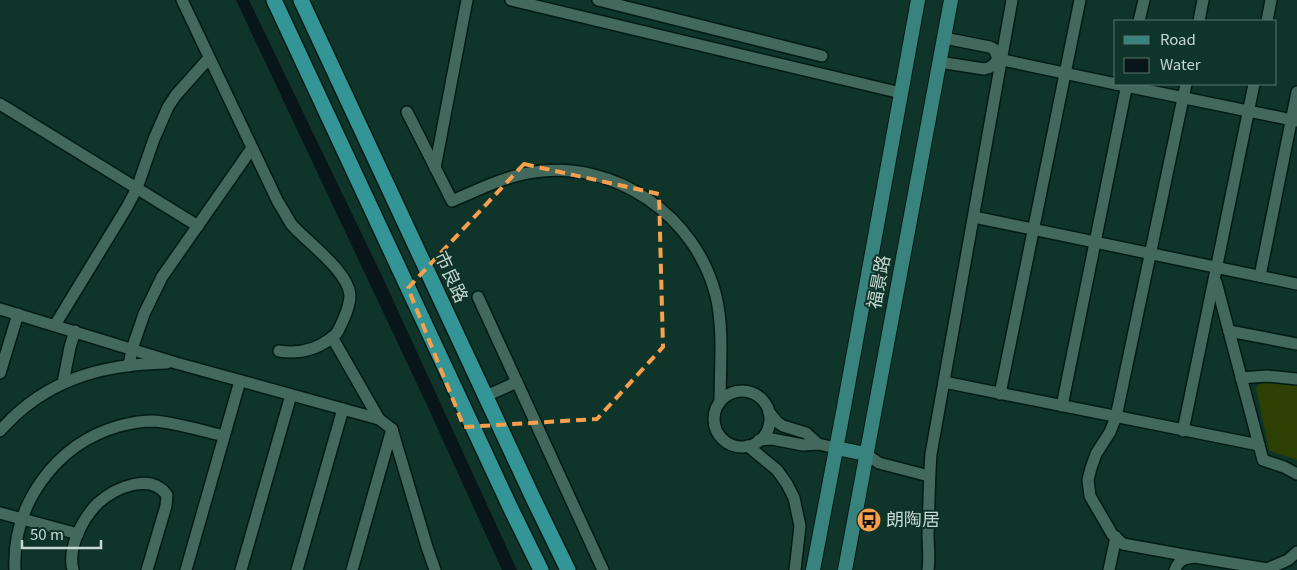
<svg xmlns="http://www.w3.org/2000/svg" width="1297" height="570" viewBox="0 0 1297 570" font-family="Georgia,'Noto Sans SC',serif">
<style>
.green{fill:#2b4002}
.water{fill:#081519}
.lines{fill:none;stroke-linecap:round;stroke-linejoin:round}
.minor-casing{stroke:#001b13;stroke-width:14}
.major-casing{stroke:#001b13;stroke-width:16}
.highway-casing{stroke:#001b13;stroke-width:18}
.minor{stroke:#43685c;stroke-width:11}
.major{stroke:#39837e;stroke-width:14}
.highway{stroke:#339595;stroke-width:15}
.marked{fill:none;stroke:#f9a04c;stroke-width:4;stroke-dasharray:10 6;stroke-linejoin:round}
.labels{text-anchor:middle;stroke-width:4;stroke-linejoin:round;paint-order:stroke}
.street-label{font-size:18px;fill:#c5d8d1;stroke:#0f342a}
.poi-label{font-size:18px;fill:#c5d8d1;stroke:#0f342a;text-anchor:start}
</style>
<rect width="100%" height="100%" fill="#0f342a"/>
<!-- green -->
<path class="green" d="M1269,383L1297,385V460C1289,456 1275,455 1269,450L1256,388L1259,384Z"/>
<!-- water -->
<path class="water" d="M236,0H249L382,276L517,570H502L426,403Z"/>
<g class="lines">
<defs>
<g id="minor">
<path d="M182,0L278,202C283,209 287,218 292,225C308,243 348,271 350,295C350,307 343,321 338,331C336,335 333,337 330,339C314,351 298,354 279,351"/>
<path d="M511,0L901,93"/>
<path d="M598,0L822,56"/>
<path d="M1139,21L1144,0"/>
<path d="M1199,21L1203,0"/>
<path d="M1267,21L1271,0"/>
<path d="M998,59L1116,84"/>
<path d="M939,62L984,69C991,68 994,65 998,59L994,49L990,47L944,38"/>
<path d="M1116,84L1297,121"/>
<path d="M1186,84L1116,417L1110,432L1096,454L1091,468L1088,480L1090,496L1112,534L1123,544L1195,557"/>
<path d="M0,104L198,226"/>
<path d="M407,112L452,201C478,190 505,176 534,172C616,160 696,216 716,296C724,330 720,367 720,402"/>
<path d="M435,168L467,0"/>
<path d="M974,217L1297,284"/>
<path d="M1260,276L1297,92"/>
<path d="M1216,282L1263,460L1284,467L1297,474"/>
<path d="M478,297L603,570"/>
<path d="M0,309L176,363L379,419L392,429L427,547L435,570"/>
<path d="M55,325L127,207L137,188L154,139L168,107L176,95L209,58"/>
<path d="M1229,331L1297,344"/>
<path d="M332,337L379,419"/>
<path d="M129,366L132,349L144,314L162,277L252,148"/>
<path d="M0,373L18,314"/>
<path d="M1241,378L1267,376L1297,379"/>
<path d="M944,382L1259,445"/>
<path d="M63,383L70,347L75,331"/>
<circle cx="742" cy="419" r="28"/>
<path d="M1000,394L1080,0"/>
<path d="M486,396L517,382"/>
<path d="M1062,406L1127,84"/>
<path d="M769,412L777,422L783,426L806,433L818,444"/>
<path d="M0,431C44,380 102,364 167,363"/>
<path d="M1183,431L1254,84"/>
<path d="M759,440L772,439L803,445L818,444L836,448"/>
<path d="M748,446L777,470L787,484L794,498L800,526L795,570"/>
<path d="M866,454L879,463L929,476"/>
<path d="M0,513L78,534"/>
<path d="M15,570C12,504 56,444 119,426C130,423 142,421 153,421C174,422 203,431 224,436"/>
<path d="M73,570C67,548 83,518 98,503C115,488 150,472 167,495L166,506L147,570"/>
<path d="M186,570L240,381"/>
<path d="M241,570L291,395"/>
<path d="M297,570L343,409"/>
<path d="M352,570L392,429"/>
<path d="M928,570C930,558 928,546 928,534C929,508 929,481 931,454L1012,0"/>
<path d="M1109,570L1116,537"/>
<path d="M1175,570C1179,559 1185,558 1195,557L1267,569L1288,560L1297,552"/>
</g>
<g id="major">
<path d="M836,448L866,454"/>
<path d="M813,570L844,407L918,0"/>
<path d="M845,570L951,0"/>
</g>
<g id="highway">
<path d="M274,0L511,509L541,570"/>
<path d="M301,0L533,498L568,570"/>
</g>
</defs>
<!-- minor casing -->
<use href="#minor" class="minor-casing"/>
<!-- major casing -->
<use href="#major" class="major-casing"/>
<!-- highway casing -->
<use href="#highway" class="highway-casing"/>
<!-- minor -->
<use href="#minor" class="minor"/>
<!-- major -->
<use href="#major" class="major"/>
<!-- highway -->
<use href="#highway" class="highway"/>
</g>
<!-- marked area -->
<path class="marked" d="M524,164L659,194L663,347L597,419L464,427L408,288Z"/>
<!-- icons -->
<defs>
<symbol id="bus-disc" viewBox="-11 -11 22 22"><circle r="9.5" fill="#f9a04c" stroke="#0f342a"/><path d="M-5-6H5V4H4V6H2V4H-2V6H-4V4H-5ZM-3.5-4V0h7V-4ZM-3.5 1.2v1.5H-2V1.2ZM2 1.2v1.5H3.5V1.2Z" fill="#111"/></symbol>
</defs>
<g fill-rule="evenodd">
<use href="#bus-disc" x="855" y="506" width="28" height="28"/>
</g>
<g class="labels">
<!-- street labels -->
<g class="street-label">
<text transform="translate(451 277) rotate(65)" y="6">市良路</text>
<text transform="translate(879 282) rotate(-79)" y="6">福景路</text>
</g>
<!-- poi labels -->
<g class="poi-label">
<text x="886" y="526">朗陶居</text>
</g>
</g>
<!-- legend -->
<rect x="1114" y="20" width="162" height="65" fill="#0f342a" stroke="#58766d"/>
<rect x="1124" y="36" width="25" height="8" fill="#39837e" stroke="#58766d"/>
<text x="1160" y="45" font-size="15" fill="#c5d8d1">Road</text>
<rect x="1124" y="58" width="25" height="15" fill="#081519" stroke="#58766d"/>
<text x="1160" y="70" font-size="15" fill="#c5d8d1">Water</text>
<!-- scale -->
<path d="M22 540v8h79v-8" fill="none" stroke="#c5d8d1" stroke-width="2.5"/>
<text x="30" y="540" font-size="15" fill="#c5d8d1" stroke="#0f342a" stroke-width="4" paint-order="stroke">50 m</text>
</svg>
